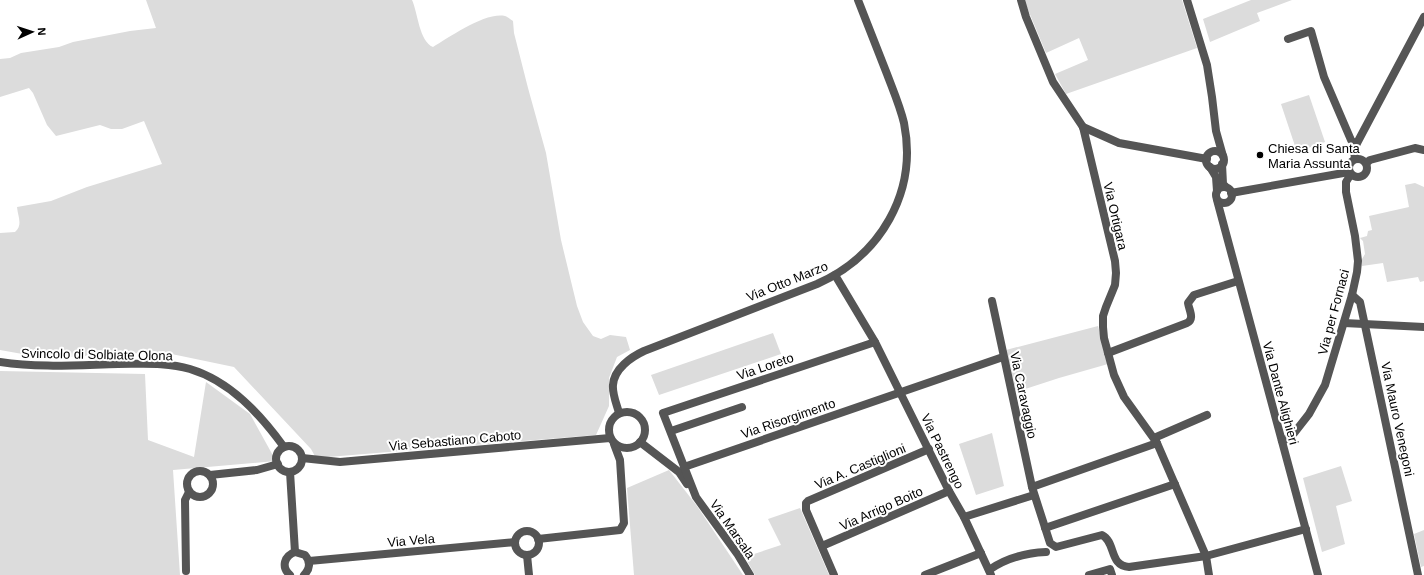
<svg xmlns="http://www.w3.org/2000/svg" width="1424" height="575" viewBox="0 0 1424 575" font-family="Arial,sans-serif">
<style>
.green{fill:#dcdcdc}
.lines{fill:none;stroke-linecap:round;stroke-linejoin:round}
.minor{stroke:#555;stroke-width:8}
.poi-dot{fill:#000;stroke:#fff;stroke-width:1.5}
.labels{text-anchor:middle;stroke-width:4;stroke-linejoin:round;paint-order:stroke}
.poi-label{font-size:13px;fill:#000;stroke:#fff;text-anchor:start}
.street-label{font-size:13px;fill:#000;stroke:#fff}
</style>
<rect width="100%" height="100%" fill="#fff"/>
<!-- green -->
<g class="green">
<path d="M146,0H412C418,13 419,41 433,47C450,37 485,12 505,16C508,17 511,20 513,21L514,33L528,88L546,153L561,240L577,306L583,322L593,336L601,339L610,335L626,337L630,350L617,357L609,378V406L596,435L316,458L311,449L234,367L162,352L45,358L0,350V233L15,232C23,225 18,217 17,207L51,201L87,187L162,164L144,121L122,129H111L100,125L56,136L47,125L33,93L29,88L0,97V59L10,58L21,53L59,47L73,42L130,31L156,28Z"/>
<path d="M1024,0H1182L1197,48L1066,94L1055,74L1088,60L1079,38L1046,53Z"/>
<path d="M1251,0H1292L1257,13L1260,21L1210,42L1203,19Z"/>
<path d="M1309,95L1325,142L1297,152L1281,104Z"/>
<path d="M1415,183L1424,187V281L1420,282L1418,277L1387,282L1383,263L1362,266V259L1365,254L1363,241L1360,238L1367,236L1368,231L1372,230L1369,216L1409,207L1405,185Z"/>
<path d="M1098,326L1108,364L1059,378L1016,392L1006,350Z"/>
<path d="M773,333L781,354L659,395L651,375Z"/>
<path d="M0,371L145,374L148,440L194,457L206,382L250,414L276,461L173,470L180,575H0Z"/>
<path d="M992,433L1004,486L976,495L959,444Z"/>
<path d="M1341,466L1352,501L1336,506L1345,544L1322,552L1303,478Z"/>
<path d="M669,470L697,506L743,575H634L627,488Z"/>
<path d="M800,508L829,575H755L745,557L781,545L768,519Z"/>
<path d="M1424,530V566L1421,567L1414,534Z"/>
</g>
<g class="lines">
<!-- minor -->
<g class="minor">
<path d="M1021,0L1026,17L1053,82L1083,127L1115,261L1116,273L1115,285L1106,307L1103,316V327L1104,338L1114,375L1124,397L1157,443L1206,556L1209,575"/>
<path d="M1187,0L1207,65L1212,97L1216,131L1223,156"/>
<path d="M1288,39L1311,31L1324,77L1351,140L1356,145"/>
<path d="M1083,127L1119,143L1207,159"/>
<circle cx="1215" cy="160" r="9"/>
<circle cx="1358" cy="168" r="9"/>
<path d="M1355,159L1354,150L1356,145L1424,17"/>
<path d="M1366,163L1370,160L1415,148L1424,150"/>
<path d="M1222,164L1223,184L1226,187"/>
<path d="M1210,167L1216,177L1217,191"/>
<circle cx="1224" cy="195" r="8"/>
<path d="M1231,193L1349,172"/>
<path d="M1217,200L1318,575"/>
<path d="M835,275L875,342L949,491L964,517L991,575"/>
<path d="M1352,295L1360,302L1418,575"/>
<path d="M992,301L1032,487L1050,543L1056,547L1102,535C1116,542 1109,566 1129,567L1206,556L1306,529"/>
<path d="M1344,323L1424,327"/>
<path d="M1108,353L1187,323C1195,319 1189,310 1188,303L1194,295L1238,281"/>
<path d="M0,362C39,368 78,365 118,364C142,364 167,362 190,369C230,381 260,414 284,447"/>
<circle cx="627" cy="430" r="18"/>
<path d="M619,413C617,405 612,394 613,385C614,369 631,357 644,351L817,284C880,256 918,193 904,123C900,106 893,90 887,74C877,49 868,25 858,0"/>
<path d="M671,431L742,407"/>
<path d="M1154,438L1207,415"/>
<path d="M1282,441L1291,437L1309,414L1325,385L1352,295L1357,272L1358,261L1355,236L1346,192V182L1351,174"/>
<path d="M640,442L679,472L687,484"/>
<circle cx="289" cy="459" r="13"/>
<path d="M302,458L340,462L610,438"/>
<path d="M684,467L1003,357"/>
<circle cx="200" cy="484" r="13"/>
<path d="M290,472L295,552"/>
<path d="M210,475L257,470L278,464"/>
<path d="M1032,487L1157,443"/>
<path d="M964,517L1034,495"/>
<path d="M1045,528L1175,484"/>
<circle cx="527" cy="543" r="12"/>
<path d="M538,539L620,530L624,523L620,460L614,444"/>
<path d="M822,546L949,491"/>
<path d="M527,555L529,575"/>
<path d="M309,561L515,542"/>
<path d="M989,570C1006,558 1025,553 1046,552"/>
<path d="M186,571L185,500L189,492"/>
<path d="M290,575C281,567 284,556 295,552L305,555C311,562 310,569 304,575"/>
<path d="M750,575L738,555L696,497L663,413L875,342"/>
<path d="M834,575L806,510V503L808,501L929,449"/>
<path d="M925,575L981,553"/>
<path d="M1089,575L1110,569L1112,575"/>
</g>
</g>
<!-- markers -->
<circle class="poi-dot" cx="1260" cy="155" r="4"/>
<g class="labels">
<!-- poi labels -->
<g class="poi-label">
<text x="1268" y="153">Chiesa di Santa<tspan x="1268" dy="15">Maria Assunta</tspan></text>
</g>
<!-- street labels -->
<g class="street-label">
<text transform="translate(1116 216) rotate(77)" y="5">Via Ortigara</text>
<text transform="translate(787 281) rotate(-22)" y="5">Via Otto Marzo</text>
<text transform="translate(1333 312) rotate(-75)" y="5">Via per Fornaci</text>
<text transform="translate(97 354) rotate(1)" y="5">Svincolo di Solbiate Olona</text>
<text transform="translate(765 366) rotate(-19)" y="5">Via Loreto</text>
<text transform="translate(1281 393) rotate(75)" y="5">Via Dante Alighieri</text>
<text transform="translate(1024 395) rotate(78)" y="5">Via Caravaggio</text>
<text transform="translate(788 418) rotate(-19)" y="5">Via Risorgimento</text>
<text transform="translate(1398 419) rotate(78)" y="5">Via Mauro Venegoni</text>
<text transform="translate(455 440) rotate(-5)" y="5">Via Sebastiano Caboto</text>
<text transform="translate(943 451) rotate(64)" y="5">Via Pastrengo</text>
<text transform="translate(860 466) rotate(-23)" y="5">Via A. Castiglioni</text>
<text transform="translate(881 508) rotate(-24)" y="5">Via Arrigo Boito</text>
<text transform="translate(733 529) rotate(55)" y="5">Via Marsala</text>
<text transform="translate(411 540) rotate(-5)" y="5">Via Vela</text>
</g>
</g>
<!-- north arrow -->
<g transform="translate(32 32) rotate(87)" stroke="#ffffff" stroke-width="3" paint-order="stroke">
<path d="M0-3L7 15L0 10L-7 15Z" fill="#000000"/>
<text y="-6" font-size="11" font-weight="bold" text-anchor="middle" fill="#000000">N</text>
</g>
</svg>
